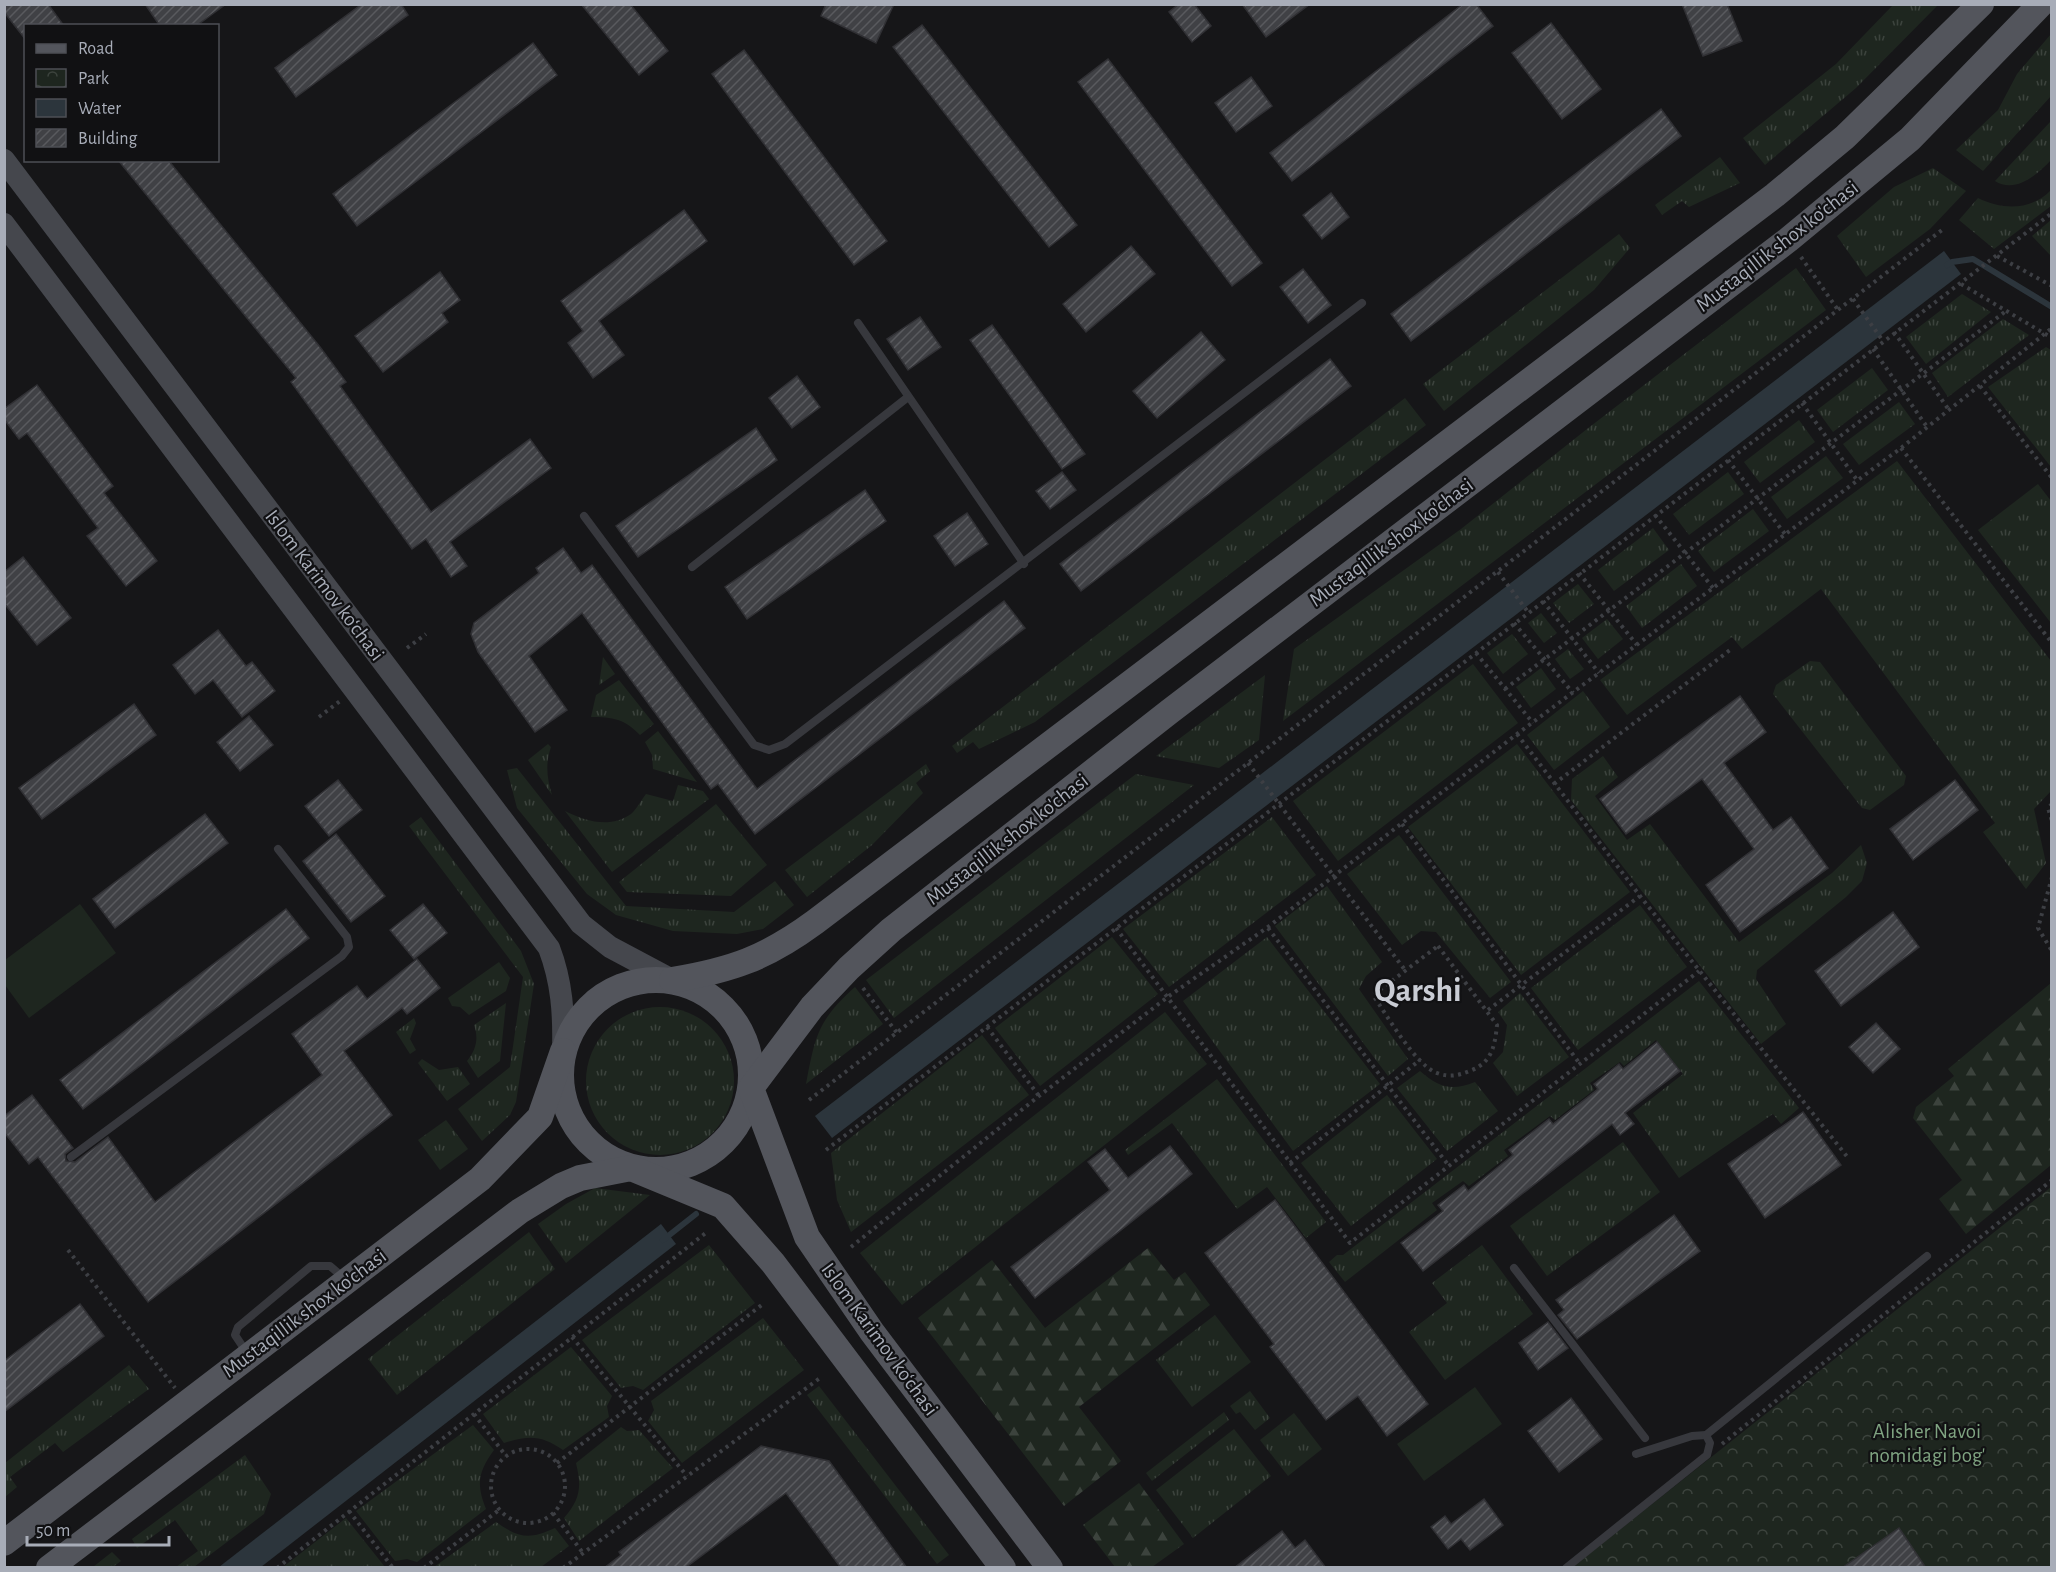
<svg xmlns="http://www.w3.org/2000/svg" width="2056" height="1572" viewBox="0 0 2056 1572" font-family="'Alegreya Sans',sans-serif">
<style>
.grass{fill:url(#grass-tufts)}
.forest{fill:url(#forest-firs)}
.park{fill:url(#park-crowns)}
.garden{fill:#1e261f}
.water{fill:#2c353c}
.lines{fill:none;stroke-linecap:round;stroke-linejoin:round}
.stream{stroke:#2c353c;stroke-width:6}
.building{fill:url(#building-hatch);stroke:#303034;stroke-width:1.5}
.path{stroke:#3d3f44;stroke-width:4;stroke-dasharray:3 4.5;stroke-linecap:butt}
.service{stroke:#37383d;stroke-width:8}
.secondary{stroke:#45474d;stroke-width:22}
.primary{stroke:#53555c;stroke-width:26}
.labels{text-anchor:middle;stroke-width:4.5;stroke-linejoin:round;paint-order:stroke}
.street-label{font-size:21px;fill:#a8adb8;stroke:#111113}
.park-label{font-size:21px;fill:#7fa381;stroke:#111113}
.town-label{font-size:33px;font-weight:bold;fill:#c9ccd4;stroke:#111113}
</style>
<defs>
<pattern id="grass-tufts" width="24" height="20" patternUnits="userSpaceOnUse" patternTransform="scale(1.5)"><rect width="24" height="20" fill="#1e261f"/><path d="M3 7l-1-3M5 7V3M7 7l1-3M15 17l-1-3M17 17v-4M19 17l1-3" fill="none" stroke="#3c433d"/></pattern>
<pattern id="forest-firs" width="22" height="20" patternUnits="userSpaceOnUse" patternTransform="scale(1.5)"><rect width="22" height="20" fill="#1e261f"/><path d="M5 1l3.5 6h-7zM16 11l3.5 6h-7z" fill="#3c433d"/></pattern>
<pattern id="park-crowns" width="20" height="18" patternUnits="userSpaceOnUse" patternTransform="scale(1.5)"><rect width="20" height="18" fill="#1e261f"/><path d="M2 6a3 3 0 1 1 6 0M12 15a3 3 0 1 1 6 0" fill="none" stroke="#3c433d"/></pattern>
<pattern id="building-hatch" width="6" height="6" patternUnits="userSpaceOnUse" patternTransform="scale(1.5)"><rect width="6" height="6" fill="#404145"/><path d="M-1 1l2-2M0 6l6-6M5 7l2-2" fill="none" stroke="#595a5e"/></pattern>
</defs>
<rect width="100%" height="100%" fill="#161618"/>
<!-- grass -->
<g class="grass">
<path d="M1893,5H1938L1856,88L1765,165L1743,138L1836,64Z"/>
<path d="M2051,34V96L1983,171L1956,150L1998,110L2017,74Z"/>
<path d="M2051,121V160C2037,175 2015,194 1995,181Z"/>
<path d="M1720,157L1740,183L1689,207L1682,201L1662,215L1655,205Z"/>
<path d="M1933,168L1966,191L1930,229L1866,277L1837,236L1894,187Z"/>
<path d="M2051,190V206L1994,249L1959,220L1978,198C2002,210 2031,211 2051,190Z"/>
<path d="M2051,220V256L2032,236Z"/>
<path d="M1619,234L1630,248L1594,290L1444,411L1423,384Z"/>
<path d="M1796,268L1826,310L1283,721L1294,649L1461,529L1587,429Z"/>
<path d="M1962,294L1991,312L1926,364L1906,337Z"/>
<path d="M2003,319L2029,335L1948,397L1932,373Z"/>
<path d="M2046,347L2051,350V467L1988,387Z"/>
<path d="M1872,368L1888,390L1833,432L1817,410Z"/>
<path d="M1405,398L1426,425L1035,722L979,749L973,742L957,753L952,746Z"/>
<path d="M1899,402L1915,424L1859,465L1843,444Z"/>
<path d="M1799,420L1815,442L1760,483L1744,462Z"/>
<path d="M1826,456L1843,478L1787,519L1771,497Z"/>
<path d="M1897,461L2051,661V791L2034,809L2046,863L2026,889L1983,832L1995,823L1821,589L1742,649L1732,637L1627,715L1600,680Z"/>
<path d="M1728,472L1744,494L1689,535L1673,514Z"/>
<path d="M2038,484L2051,501V623L1978,530Z"/>
<path d="M1753,509L1769,531L1714,572L1698,551Z"/>
<path d="M1653,528L1669,550L1614,591L1598,570Z"/>
<path d="M1681,564L1697,586L1642,628L1626,606Z"/>
<path d="M1578,584L1594,604L1569,623L1553,603Z"/>
<path d="M1541,613L1557,633L1544,643L1528,623Z"/>
<path d="M1607,619L1623,639L1598,659L1582,638Z"/>
<path d="M1512,634L1528,654L1503,674L1487,653Z"/>
<path d="M1568,649L1584,669L1570,679L1555,659Z"/>
<path d="M603,657L615,674L599,685Z"/>
<path d="M1810,661L1820,662L1906,776L1904,785L1870,810L1862,808L1773,694L1776,685Z"/>
<path d="M1473,664L1518,723L1338,861L1293,801Z"/>
<path d="M1541,668L1556,689L1531,708L1516,687Z"/>
<path d="M1265,675L1259,740L1219,768L1156,756Z"/>
<path d="M619,680L654,724L640,735C625,719 613,717 591,717L596,695Z"/>
<path d="M1583,691L1610,727L1554,770L1527,735Z"/>
<path d="M658,731L697,782L653,769L652,755L645,742Z"/>
<path d="M548,744L551,747C545,764 547,778 552,795L528,760Z"/>
<path d="M1517,744L1630,892L1521,975L1408,827Z"/>
<path d="M1603,756L1618,777L1595,796L1627,840L1650,824L1739,942L1832,873L1861,845L1867,863L1862,881L1846,897L1757,970L1756,979L1786,1024L1761,1044L1571,800L1572,779Z"/>
<path d="M926,764L930,771L916,783L923,793L872,845L807,897L785,870Z"/>
<path d="M517,768L626,906L734,912L775,881L794,905L763,929L737,934L673,931L616,915L587,894L517,808L507,770Z"/>
<path d="M1136,774L1194,785L894,1018L866,980Z"/>
<path d="M678,785L703,791L709,799L612,872L565,811C585,821 610,829 631,814C637,809 641,800 646,794L673,801Z"/>
<path d="M716,804L767,865L731,896L627,892L619,882Z"/>
<path d="M421,817L521,951L534,984L516,1102L510,1115L482,1141L458,1109L510,1067L523,977L409,826Z"/>
<path d="M1272,817L1316,875L1169,987L1123,929Z"/>
<path d="M1399,835L1511,982L1490,998L1436,932L1421,931L1402,945L1347,874Z"/>
<path d="M1327,886L1382,962L1366,976L1359,989L1408,1059L1388,1076L1275,926Z"/>
<path d="M1640,905L1687,967L1578,1050L1531,988Z"/>
<path d="M1112,937L1158,994L1040,1086L995,1028Z"/>
<path d="M1267,937L1380,1084L1293,1151L1183,1001Z"/>
<path d="M499,962L510,978L506,991L469,1015L460,1007L452,1006L448,998Z"/>
<path d="M1699,981L1799,1108L1781,1124L1773,1114L1679,1178L1633,1113L1683,1074L1656,1040L1624,1066L1620,1062L1590,1083L1594,1090L1555,1120L1550,1116L1504,1150L1508,1156L1469,1186L1463,1181L1432,1203L1437,1210L1345,1282L1329,1262L1337,1255H1343Z"/>
<path d="M855,987L883,1024L806,1084C815,1036 818,1020 855,987Z"/>
<path d="M1520,993L1569,1057L1517,1096L1493,1063L1503,1052L1507,1025L1498,1012Z"/>
<path d="M506,1003L500,1061L478,1078L467,1061C476,1050 479,1039 474,1025Z"/>
<circle cx="660" cy="1081" r="74"/>
<path d="M1165,1012L1207,1064L902,1305L860,1253Z"/>
<path d="M414,1018L416,1023L410,1039L416,1050L410,1054L396,1032Z"/>
<path d="M982,1035L1029,1095L851,1232L837,1200L831,1153Z"/>
<path d="M422,1059L439,1070L458,1067L470,1084L447,1101L418,1063Z"/>
<path d="M1420,1071C1439,1088 1452,1091 1475,1082L1498,1111L1447,1151L1397,1088Z"/>
<path d="M1217,1079L1326,1222L1306,1238L1267,1187L1237,1209L1172,1123L1128,1155L1125,1150Z"/>
<path d="M1387,1095L1437,1159L1351,1226L1301,1163Z"/>
<path d="M446,1120L468,1149L440,1170L418,1140Z"/>
<path d="M1623,1142L1660,1192L1547,1276L1510,1226Z"/>
<path d="M595,1188L650,1195L566,1263L538,1224L566,1204Z"/>
<path d="M529,1232L555,1269L397,1395L368,1359Z"/>
<path d="M709,1245L755,1303L643,1390L633,1386L621,1388L582,1340Z"/>
<path d="M1482,1245L1533,1314L1445,1380L1409,1332L1447,1303L1432,1283Z"/>
<path d="M1215,1315L1251,1362L1192,1407L1156,1360Z"/>
<path d="M763,1318L804,1370L682,1463L648,1421L654,1410L651,1401Z"/>
<path d="M571,1347L612,1396L607,1406L609,1417L563,1450C541,1435 530,1435 504,1443L483,1414Z"/>
<path d="M129,1365L149,1389L63,1452L55,1443L10,1477L17,1487L5,1497V1463Z"/>
<path d="M819,1386L949,1555L937,1564L807,1395Z"/>
<path d="M1250,1391L1270,1418L1255,1430L1240,1412L1236,1414L1230,1406Z"/>
<path d="M1224,1412L1229,1420L1152,1481L1146,1473Z"/>
<path d="M1294,1413L1322,1449L1288,1476L1260,1440Z"/>
<path d="M473,1425L494,1450C478,1472 476,1484 486,1509L417,1562L407,1559L395,1561L356,1511Z"/>
<path d="M621,1427L627,1431L639,1430L673,1468L579,1541L564,1518C580,1499 582,1488 576,1463Z"/>
<path d="M1234,1429L1271,1476L1193,1538L1156,1490Z"/>
<path d="M245,1455L271,1494L264,1514L194,1567H176L198,1551L175,1520L137,1548L132,1539Z"/>
<path d="M346,1518L385,1567H283Z"/>
<path d="M496,1522C519,1538 529,1540 555,1528L569,1546L541,1567H434Z"/>
<path d="M112,1552L121,1561L113,1567H93Z"/>
</g>
<!-- forest -->
<g class="forest">
<path d="M2051,983V1165L1966,1234L1939,1199L1962,1180L1913,1118L1916,1107L1954,1076L1948,1069Z"/>
<path d="M1148,1248L1174,1280L1185,1272L1210,1305L1079,1407L1121,1461L1064,1506L918,1318L992,1260L1045,1328Z"/>
<path d="M1139,1483L1184,1544L1152,1567H1115L1083,1525Z"/>
</g>
<!-- park -->
<path class="park" d="M2051,1187V1567H1573Z"/>
<!-- garden -->
<g class="garden">
<path d="M80,904L116,953L29,1018L5,985V960Z"/>
<path d="M1475,1387L1502,1424L1424,1481L1397,1444Z"/>
</g>
<!-- water -->
<g class="water">
<path d="M1944,251L1961,274L832,1138L815,1116Z"/>
<path d="M661,1224L676,1244L261,1567H219Z"/>
</g>
<g class="lines">
<!-- stream -->
<g class="stream">
<path d="M1947,265L1952,262L1973,259L2052,307"/>
<path d="M663,1240L696,1214"/>
</g>
</g>
<!-- building -->
<g class="building">
<path d="M4,4H48L64,26H26V40L4,12Z"/>
<path d="M145,4H226L196,26H160Z"/>
<path d="M362,4H401L408,15L296,97L275,68Z"/>
<path d="M581,4H630L668,51L639,75Z"/>
<path d="M826,4H894L876,43L821,16Z"/>
<path d="M1179,4H1194L1211,26L1192,42L1169,12Z"/>
<path d="M1242,4H1310L1266,37Z"/>
<path d="M1463,4H1476L1493,26L1292,181L1270,153Z"/>
<path d="M1682,4H1727L1742,41L1703,56Z"/>
<path d="M1551,23L1601,89L1562,119L1512,53Z"/>
<path d="M922,25L1077,225L1049,247L893,47Z"/>
<path d="M533,43L557,75L357,226L333,194Z"/>
<path d="M744,50L887,241L854,265L712,74Z"/>
<path d="M1108,59L1262,263L1232,286L1078,82Z"/>
<path d="M1251,77L1272,106L1236,132L1215,103Z"/>
<path d="M1661,109L1681,136L1411,341L1391,314Z"/>
<path d="M118,160H168L320,347L346,382L340,386L431,512L530,439L551,468L450,542L467,566L451,577L426,539L412,549L291,382L296,378Z"/>
<path d="M1331,193L1349,217L1322,239L1303,215Z"/>
<path d="M684,210L707,241L599,321L624,355L593,378L568,343L583,331L561,301Z"/>
<path d="M1131,246L1155,274L1086,332L1063,304Z"/>
<path d="M1303,269L1331,305L1308,323L1280,287Z"/>
<path d="M440,272L460,300L442,313L448,322L383,372L355,336Z"/>
<path d="M920,317L941,347L908,370L887,339Z"/>
<path d="M992,325L1085,454L1062,469L970,340Z"/>
<path d="M1201,332L1225,360L1157,418L1133,391Z"/>
<path d="M1330,359L1351,386L1081,591L1060,564Z"/>
<path d="M797,376L820,407L792,428L769,398Z"/>
<path d="M37,385L113,486L104,493L157,561L126,586L87,536L98,528L27,433L19,439L4,419V409Z"/>
<path d="M756,428L777,460L638,557L616,526Z"/>
<path d="M1062,472L1076,490L1050,509L1036,491Z"/>
<path d="M865,490L886,521L747,619L725,587Z"/>
<path d="M967,513L988,544L955,566L934,536Z"/>
<path d="M563,548L581,573L592,565L757,789L1004,601L1025,628L755,834L718,784L711,789L582,613L529,656L567,710L535,732L478,652L471,634L474,623L539,573L536,568Z"/>
<path d="M23,557L71,618L37,645L4,603V572Z"/>
<path d="M218,630L246,666L252,662L275,691L242,717L213,680L195,694L173,665Z"/>
<path d="M1740,696L1766,732L1724,763L1773,830L1791,817L1828,868L1740,932L1706,885L1754,849L1702,779L1626,834L1600,799Z"/>
<path d="M134,704L156,735L42,819L19,788Z"/>
<path d="M249,716L273,745L240,771L217,742Z"/>
<path d="M338,780L362,810L329,836L305,806Z"/>
<path d="M1955,780L1978,810L1913,860L1890,829Z"/>
<path d="M205,814L228,843L115,928L93,899Z"/>
<path d="M336,834L385,896L351,922L303,861Z"/>
<path d="M423,904L447,933L414,959L390,930Z"/>
<path d="M286,909L309,938L83,1109L60,1080Z"/>
<path d="M1893,912L1919,947L1841,1006L1815,971Z"/>
<path d="M417,959L440,988L407,1014L402,1008L344,1051L392,1115L148,1302L38,1157L29,1164L4,1132V1116L32,1095L73,1148L65,1154L66,1161L75,1162L108,1137L155,1202L322,1075L292,1034L357,986L367,999Z"/>
<path d="M1876,1023L1900,1049L1873,1073L1849,1047Z"/>
<path d="M1657,1042L1680,1071L1625,1113L1634,1124L1620,1135L1612,1124L1423,1271L1401,1243L1443,1211L1438,1205L1464,1185L1468,1191L1513,1155L1509,1150L1549,1119L1553,1124L1598,1089L1594,1084L1619,1064L1623,1069Z"/>
<path d="M1803,1112L1841,1165L1765,1218L1728,1164Z"/>
<path d="M1170,1146L1192,1174L1035,1298L1011,1267L1110,1190L1088,1162L1105,1149L1128,1178Z"/>
<path d="M1275,1200L1428,1404L1387,1436L1358,1396L1326,1420L1270,1347L1274,1344L1205,1253Z"/>
<path d="M1674,1215L1700,1251L1577,1339L1558,1315L1564,1310L1556,1300Z"/>
<path d="M80,1304L104,1336L4,1412V1361Z"/>
<path d="M1548,1322L1568,1348L1538,1370L1519,1343Z"/>
<path d="M1571,1398L1602,1439L1559,1472L1528,1431Z"/>
<path d="M761,1446L829,1461L907,1568H841L786,1493L685,1568H604L621,1555L619,1552Z"/>
<path d="M1484,1499L1503,1525L1470,1550L1461,1539L1448,1549L1431,1527L1445,1516L1451,1524Z"/>
<path d="M1899,1528L1926,1568H1842Z"/>
<path d="M1282,1531L1295,1548L1305,1540L1326,1568H1234Z"/>
</g>
<g class="lines">
<!-- path -->
<g class="path">
<path d="M1997,256L2052,286"/>
<path d="M1801,257L1838,310"/>
<path d="M1961,284L2052,338"/>
<path d="M1853,299L1883,341"/>
<path d="M1894,332L1949,410"/>
<path d="M1873,349L1927,427"/>
<path d="M1980,386L2052,478"/>
<path d="M1802,403L1857,480"/>
<path d="M1901,448L2052,643"/>
<path d="M1728,460L1785,534"/>
<path d="M1655,515L1713,588"/>
<path d="M1498,572L1528,612"/>
<path d="M1579,573L1637,645"/>
<path d="M1543,601L1599,673"/>
<path d="M1514,623L1573,693"/>
<path d="M407,648L426,634"/>
<path d="M1476,653L1533,723"/>
<path d="M1505,689L2006,311"/>
<path d="M319,717L340,701"/>
<path d="M1517,734L1640,896L1849,1159"/>
<path d="M1248,763L1405,970"/>
<path d="M1554,784L1730,650"/>
<path d="M2052,804L2048,808L2052,821"/>
<path d="M1402,824L1580,1064"/>
<path d="M2052,877L2038,928L2052,951"/>
<path d="M1116,928L1350,1243L1699,971"/>
<path d="M1268,928L1449,1166"/>
<path d="M1438,946L1497,1025C1495,1045 1492,1062 1472,1070C1460,1075 1450,1078 1437,1073C1416,1066 1386,1014 1373,995Z"/>
<path d="M863,988L897,1033"/>
<path d="M1488,1010L1640,896"/>
<path d="M987,1027L1039,1096"/>
<path d="M809,1100L1942,230"/>
<path d="M826,1150L2052,213"/>
<path d="M1290,1163L1420,1060"/>
<path d="M851,1247L1039,1096L1169,996L1268,927L1517,734L1901,448L2052,328"/>
<path d="M68,1250L175,1388"/>
<path d="M572,1337L687,1476"/>
<path d="M474,1414L506,1456"/>
<path d="M1722,1444L2052,1180"/>
<circle cx="528" cy="1486" r="37"/>
<path d="M557,1463L763,1304"/>
<path d="M349,1511L393,1568"/>
<path d="M553,1513L583,1553"/>
<path d="M277,1568L707,1232"/>
<path d="M424,1568L499,1510"/>
<path d="M563,1568L820,1378"/>
</g>
<!-- service -->
<g class="service">
<path d="M858,323L1024,564"/>
<path d="M584,516L754,745L769,750L785,744L1362,303"/>
<path d="M692,567L908,397"/>
<path d="M71,1157L342,956L349,947L347,937L278,849"/>
<path d="M1514,1268L1645,1438"/>
<path d="M247,1353L235,1335L238,1327L311,1266H330L345,1279"/>
<path d="M1636,1454L1692,1436L1706,1435"/>
<path d="M1566,1568L1707,1455L1710,1443L1706,1435L1927,1256"/>
</g>
<!-- secondary -->
<g class="secondary">
<path d="M4,160L581,924L610,947L672,980"/>
<path d="M4,224L549,948C562,982 564,1014 563,1051"/>
</g>
<!-- primary -->
<g class="primary">
<circle cx="656" cy="1075" r="95"/>
<path d="M672,980C732,970 766,958 815,922L1775,195L1845,137L1981,4"/>
<path d="M4,1543L480,1179L540,1117L563,1051"/>
<path d="M49,1568L520,1211L561,1186L580,1178L631,1168L723,1206L773,1263L1003,1568"/>
<path d="M1050,1568L872,1332L807,1237L751,1088L812,1007L849,968L891,930L1169,712L1788,240L1910,139L2041,4"/>
</g>
</g>
<g class="labels">
<!-- street labels -->
<g class="street-label">
<text transform="translate(1777 246) rotate(-38)" y="7">Mustaqillik shox ko'chasi</text>
<text transform="translate(1391 542) rotate(-37)" y="7">Mustaqillik shox ko'chasi</text>
<text transform="translate(325 585) rotate(53)" y="7">Islom Karimov ko‘chasi</text>
<text transform="translate(1007 839) rotate(-38)" y="7">Mustaqillik shox ko'chasi</text>
<text transform="translate(304 1313) rotate(-37)" y="7">Mustaqillik shox ko'chasi</text>
<text transform="translate(880 1339) rotate(54)" y="7">Islom Karimov ko‘chasi</text>
</g>
<!-- park labels -->
<g class="park-label">
<text x="1927" y="1438">Alisher Navoi<tspan x="1927" dy="24">nomidagi bog'</tspan></text>
</g>
<!-- town labels -->
<g class="town-label">
<text x="1418" y="1001">Qarshi</text>
</g>
</g>
<!-- border -->
<rect width="2056" height="1572" fill="none" stroke="#a8adb8" stroke-width="12"/>
<!-- legend -->
<rect x="24" y="24" width="195" height="138" fill="#111113" stroke="#4d4f55" stroke-width="1.5"/>
<rect x="36" y="44" width="30" height="9" fill="#53555c" stroke="#4d4f55" stroke-width="1.5"/>
<text x="78" y="54" font-size="18" fill="#a8adb8">Road</text>
<rect x="36" y="69" width="30" height="18" fill="url(#park-crowns)" stroke="#4d4f55" stroke-width="1.5"/>
<text x="78" y="84" font-size="18" fill="#a8adb8">Park</text>
<rect x="36" y="99" width="30" height="18" fill="#2c353c" stroke="#4d4f55" stroke-width="1.5"/>
<text x="78" y="114" font-size="18" fill="#a8adb8">Water</text>
<rect x="36" y="129" width="30" height="18" fill="url(#building-hatch)" stroke="#4d4f55" stroke-width="1.5"/>
<text x="78" y="144" font-size="18" fill="#a8adb8">Building</text>
<!-- scale -->
<path d="M27 1536v9h142v-9" fill="none" stroke="#a8adb8" stroke-width="3"/>
<text x="36" y="1536" font-size="18" fill="#a8adb8" stroke="#111113" stroke-width="4.5" paint-order="stroke">50 m</text>
</svg>
